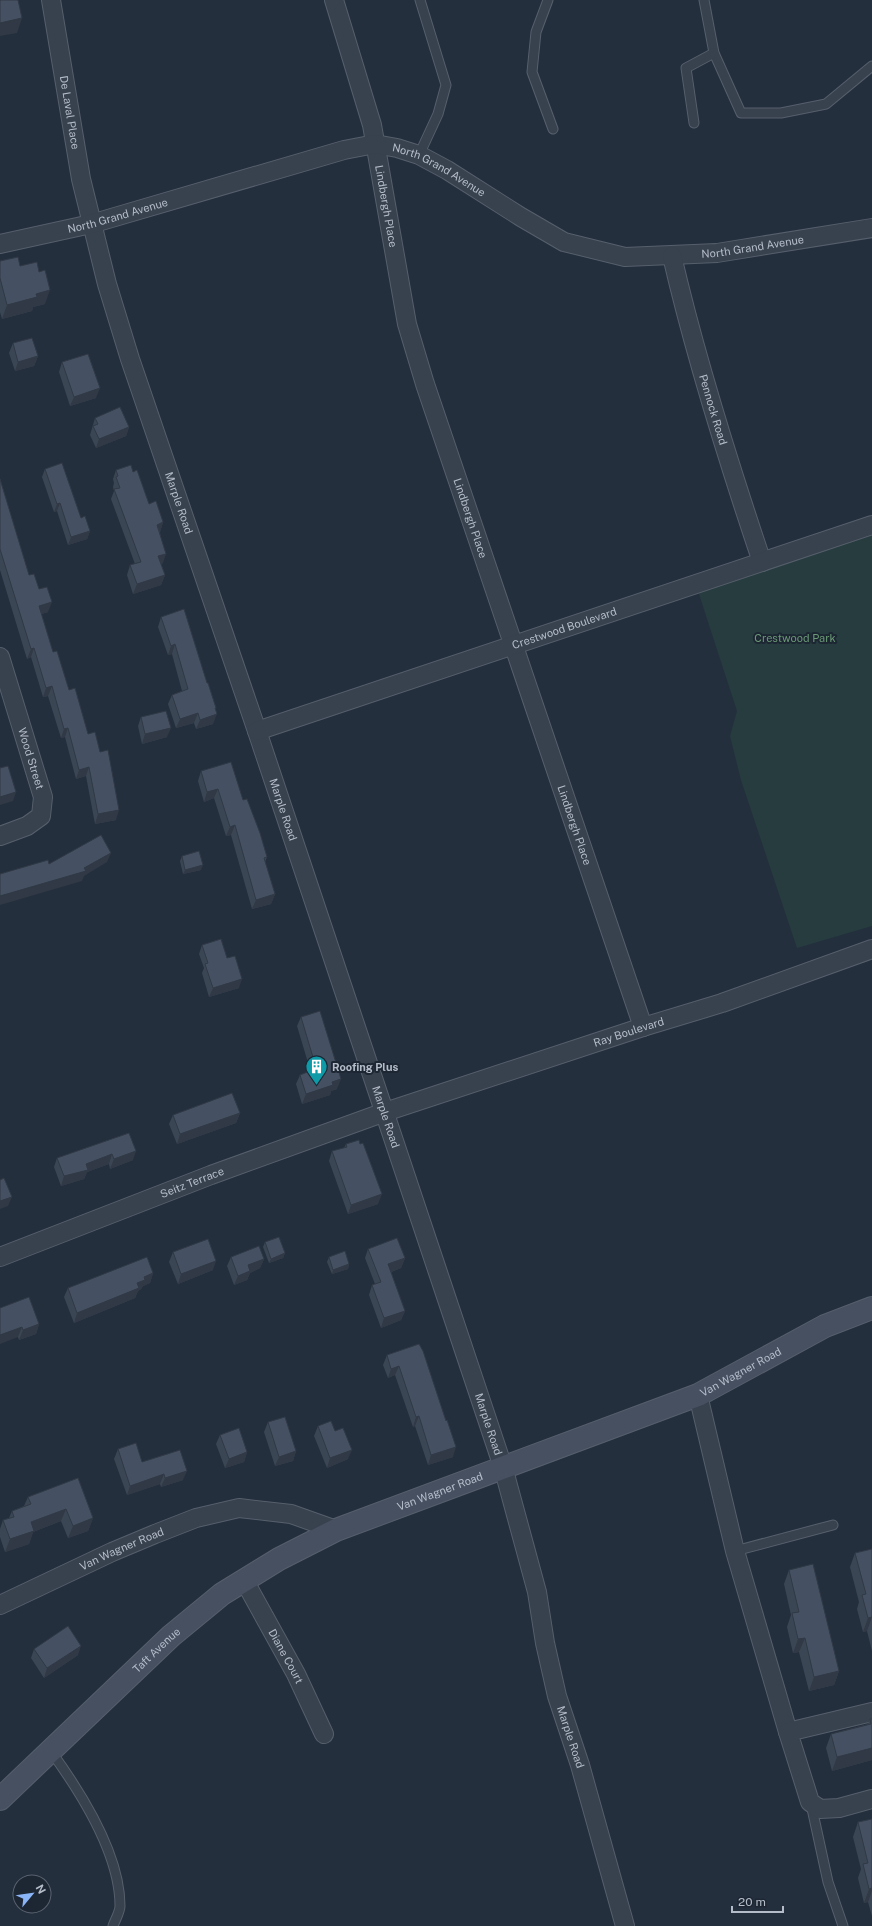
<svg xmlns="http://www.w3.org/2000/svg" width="872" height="1926" viewBox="0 0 872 1926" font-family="'Public Sans',sans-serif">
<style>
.green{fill:#263c3f}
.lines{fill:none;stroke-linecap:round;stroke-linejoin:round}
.lane-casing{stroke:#565f6c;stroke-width:11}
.street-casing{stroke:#565f6c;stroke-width:20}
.secondary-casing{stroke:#565f6c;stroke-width:24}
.lane{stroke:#38414e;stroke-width:9}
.street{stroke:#38414e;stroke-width:18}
.secondary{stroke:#465061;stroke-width:22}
.wall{fill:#3b4654}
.shaded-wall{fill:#303945}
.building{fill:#455162;stroke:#303945}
.labels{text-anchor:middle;stroke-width:4;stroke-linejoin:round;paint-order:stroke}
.street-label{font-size:11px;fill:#b4bcc9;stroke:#1d2633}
.park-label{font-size:11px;fill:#6b9a76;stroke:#1d2633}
.poi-label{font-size:11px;font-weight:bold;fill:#b4bcc9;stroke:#1d2633;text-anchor:start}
</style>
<rect width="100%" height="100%" fill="#242f3e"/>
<!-- green -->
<path class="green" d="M872,532V926L797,948L741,780L730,736L737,711L697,588Z"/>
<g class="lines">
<defs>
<g id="lane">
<path d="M548,0L536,32L532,72L553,129"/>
<path d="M704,0L714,53L741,113H781L826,104L872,66"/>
<path d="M694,123L686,68L714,53"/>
<path d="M419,155L438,114L446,85L420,0"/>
<path d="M735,1551L833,1525"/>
<path d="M50,1750C80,1791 120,1853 120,1906C120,1912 115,1920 113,1926"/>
<path d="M811,1804L828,1882L843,1926"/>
</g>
<g id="street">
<path id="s1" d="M51,0L81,179L107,284L130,359L257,731L503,1467L537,1592L545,1643L557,1696L580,1765L625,1926"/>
<path id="s2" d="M334,0L372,125L407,324L425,384L643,1027"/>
<path id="s3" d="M0,244L91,224L344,150L375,144L397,148L419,155L447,170L521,217L564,242L625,257L717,253L872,228"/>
<path id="s4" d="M672,256C696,360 728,461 762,562"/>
<path id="s5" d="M0,657L43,797L41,816L27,826L0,836"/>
<path id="s6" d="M257,731L872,525"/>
<path id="s7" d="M0,1257L211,1175L385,1112L643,1027L722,1003L872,949"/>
<path d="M698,1395L735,1551L788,1732"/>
<path id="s8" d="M244,1580L296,1674L324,1734"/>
<path id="s9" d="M0,1605L112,1552L155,1534L196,1518L239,1508L291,1514L336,1530"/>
<path d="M872,1712L788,1732L810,1802L820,1809L839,1808L872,1799"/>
</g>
<g id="secondary">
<path id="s10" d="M0,1799L171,1636L222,1594L279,1559L336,1530L698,1395L825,1326L872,1308"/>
</g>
</defs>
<!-- lane casing -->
<use href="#lane" class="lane-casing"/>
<!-- street casing -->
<use href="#street" class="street-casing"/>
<!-- secondary casing -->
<use href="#secondary" class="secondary-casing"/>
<!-- lane -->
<use href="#lane" class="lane"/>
<!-- street -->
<use href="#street" class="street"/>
<!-- secondary -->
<use href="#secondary" class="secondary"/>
</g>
<!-- wall -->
<g class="wall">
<path d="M0,261L20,266L45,304L33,307L32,311L2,319L0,312Z"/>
<path d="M13,343L38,356L34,366L15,371L9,353Z"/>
<path d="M62,362L96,398L70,406L59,372Z"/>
<path d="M95,418L129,427L126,436L96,448L90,435Z"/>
<path d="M45,469L81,518L90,531L87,539L68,545L57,511L54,512L42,477Z"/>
<path d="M116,470L133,472L149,504L163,522L160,532L163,563L161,564L165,575L161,585L133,594L127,575L130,565L135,564L111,499L114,491L113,487L114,483L113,479Z"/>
<path d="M0,479L29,575L39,589L48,612L41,614L53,652L88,734L116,820L95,824L86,776L76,779L65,737L61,738L48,696L43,697L31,657L27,659L0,570Z"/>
<path d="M161,617L215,711L213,724L196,729L194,723L176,728L168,704L172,695L182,691L172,654L168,655L158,627Z"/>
<path d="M141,717L167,737L142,744L138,726Z"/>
<path d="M201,771L243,800L267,857L265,862L275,894L271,904L252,909L231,835L226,836L214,798L204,802L198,781Z"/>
<path d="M182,856L201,870L183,874L180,861Z"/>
<path d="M202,945L227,958L239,988L209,997L202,973L204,968L199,954Z"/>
<path d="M301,1017L337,1089L331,1091L330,1095L302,1104L296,1084L300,1075L306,1073L308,1066H309L297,1026Z"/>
<path d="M240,1113L236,1123L177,1144L169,1124L173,1115Z"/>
<path d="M129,1133L133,1160L110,1169L109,1164L87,1172L84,1179L61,1186L54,1167L57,1158Z"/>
<path d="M346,1144L378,1204L348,1214L329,1161L332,1151L344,1148Z"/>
<path d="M265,1242L285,1253L283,1258L269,1263L263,1247Z"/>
<path d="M368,1249L405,1258L401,1268L391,1272L405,1311L401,1320L381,1328L369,1295L372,1285L375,1284L365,1258Z"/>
<path d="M173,1252L213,1270L178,1284L169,1262Z"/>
<path d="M231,1257L264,1259L260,1268L250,1273L247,1280L234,1285L227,1266Z"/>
<path d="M329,1257L349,1264L348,1269L332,1274L327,1262Z"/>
<path d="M153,1273L150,1283L143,1286L141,1289L138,1291L135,1298L74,1323L64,1297L68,1288Z"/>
<path d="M0,1308L39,1324L36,1334L19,1340L18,1337Z"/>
<path d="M419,1344L446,1421L453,1457L428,1465L415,1426L413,1427L395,1375L388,1378L383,1365L387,1355Z"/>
<path d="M268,1422L296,1451L293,1461L275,1466L264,1432Z"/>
<path d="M318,1426L335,1431L348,1459L327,1468L314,1436Z"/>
<path d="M220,1435L247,1452L244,1462L225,1468L216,1444Z"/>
<path d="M118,1449L142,1462L183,1480L161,1487L160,1484L127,1495L114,1459Z"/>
<path d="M78,1478L93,1518L88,1531L68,1538L61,1521L33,1532L29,1544L5,1552L0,1537V1529L3,1520L9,1518L12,1511L24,1506L28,1497Z"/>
<path d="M872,1549V1651L867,1631L863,1632L857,1609L859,1602L850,1567L855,1553Z"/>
<path d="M789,1570L839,1671L834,1685L809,1691L799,1652L793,1653L787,1627L791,1615L784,1584Z"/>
<path d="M34,1649L78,1655L44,1678L31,1658Z"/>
<path d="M870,1719H872V1760L832,1771L826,1748L831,1734L868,1724Z"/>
<path d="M872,1819V1916L868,1902L864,1903L858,1878L861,1869L853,1837L858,1822Z"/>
</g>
<!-- shaded-wall -->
<g class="shaded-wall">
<path d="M22,18L17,33L0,36V23Z"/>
<path d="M50,290L45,304L33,307L32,311L2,319L7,305L36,294Z"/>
<path d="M38,356L34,366L15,371L18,362Z"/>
<path d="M100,388L96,398L70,406L74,397Z"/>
<path d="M129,427L126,436L96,448L99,439Z"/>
<path d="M60,503L57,511L54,512L57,504Z"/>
<path d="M163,522L160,532L157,525Z"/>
<path d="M90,531L87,539L68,545L71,537Z"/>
<path d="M166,554L163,563L155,566L158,556Z"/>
<path d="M165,575L161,585L133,594L137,584Z"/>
<path d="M52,602L48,612L36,616L39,606Z"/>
<path d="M175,644L172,654L168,655L171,646Z"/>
<path d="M34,648L31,657L27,659L31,649Z"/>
<path d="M52,686L48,696L43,697L46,688Z"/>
<path d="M215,708H216L214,715L217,714L213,724L196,729L200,720Z"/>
<path d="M198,713L194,723L176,728L180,719Z"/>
<path d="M68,728L65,737L61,738L64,729Z"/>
<path d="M171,728L167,737L142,744L145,734Z"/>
<path d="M89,767L86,776L76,779L79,770Z"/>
<path d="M218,789L214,798L204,802L207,792Z"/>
<path d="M16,792L13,801L0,805V797Z"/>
<path d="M119,810L116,820L95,824L98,814Z"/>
<path d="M235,825L231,835L226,836L230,827Z"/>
<path d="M111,853L107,862L84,876L82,881L0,905V896L84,868Z"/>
<path d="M203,865L201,870L183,874L185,870Z"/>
<path d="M275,894L271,904L252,909L256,900Z"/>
<path d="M242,979L239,988L209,997L213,988Z"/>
<path d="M341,1079L337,1089L331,1091L330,1095L302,1104L306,1094L332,1082Z"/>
<path d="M240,1113L236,1123L177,1144L180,1134Z"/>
<path d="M136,1151L133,1160L110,1169L114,1159Z"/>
<path d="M112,1154L109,1164L87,1172L84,1179L61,1186L64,1176L86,1164Z"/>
<path d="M382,1194L378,1204L348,1214L351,1205Z"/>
<path d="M12,1197L8,1206L0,1209V1201Z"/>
<path d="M285,1253L283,1258L269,1263L271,1259Z"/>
<path d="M405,1258L401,1268L385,1274L388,1264Z"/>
<path d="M264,1259L260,1268L250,1273L247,1280L234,1285L238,1276L248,1265Z"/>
<path d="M216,1261L213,1270L178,1284L181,1274Z"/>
<path d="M349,1264L348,1269L332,1274L333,1270Z"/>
<path d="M153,1273L150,1283L143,1286L141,1289L138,1291L135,1298L74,1323L77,1313L137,1283L144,1277Z"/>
<path d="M405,1311L401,1320L381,1328L384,1318Z"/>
<path d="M39,1324L36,1334L19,1340L23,1330Z"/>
<path d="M22,1327L18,1337L0,1344V1335Z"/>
<path d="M399,1366L395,1375L388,1378L391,1369Z"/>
<path d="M419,1416L415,1426L413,1427L416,1417Z"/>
<path d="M456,1447L453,1457L428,1465L431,1455Z"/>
<path d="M352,1450L348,1459L327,1468L330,1458Z"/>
<path d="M296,1451L293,1461L275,1466L279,1457Z"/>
<path d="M247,1452L244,1462L225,1468L229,1459Z"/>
<path d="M187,1471L183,1480L161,1487L165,1478Z"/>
<path d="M164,1474L160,1484L127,1495L130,1486Z"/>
<path d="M66,1509L61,1521L33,1532L29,1544L5,1552L10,1539L31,1522Z"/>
<path d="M93,1518L88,1531L68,1538L73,1526Z"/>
<path d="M872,1617L867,1631L863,1632L868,1618Z"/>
<path d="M805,1638L799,1652L793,1653L798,1639Z"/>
<path d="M81,1646L78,1655L44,1678L47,1668Z"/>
<path d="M839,1671L834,1685L809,1691L814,1677Z"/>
<path d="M872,1748V1760L832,1771L837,1757Z"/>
<path d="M872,1888V1891L868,1902L864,1903L869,1889Z"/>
</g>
<!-- building -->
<g class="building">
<path d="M0,0H18L22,18L0,23Z"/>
<path d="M18,257L20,266L37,262L39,272L45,270L50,290L36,294L37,297L7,305L0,278V261Z"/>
<path d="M32,338L38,356L18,362L13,343Z"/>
<path d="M88,354L100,388L74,397L62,362Z"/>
<path d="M120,407L129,427L99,439L93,426L98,424L95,418Z"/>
<path d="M62,463L81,518L85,516L90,531L71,537L60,503L57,504L45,469Z"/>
<path d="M131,465L133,472L137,470L149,504L156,501L163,522L157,525L166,554L158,556L165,575L137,584L130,565L141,562L114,489L120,488L116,477L118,476L116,470Z"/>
<path d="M0,479L29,575L34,574L39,589L47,587L52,602L39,606L53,652L57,651L69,690L75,688L88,734L95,732L100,752L108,750L119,810L98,814L89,767L79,770L68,728L64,729L52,686L46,688L34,648L31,649L0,549Z"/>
<path d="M184,609L207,683H208L216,708H215L217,714L200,720L198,713L180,719L172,695L188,689L175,644L171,646L161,617Z"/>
<path d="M166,711L171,728L145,734L141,717Z"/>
<path d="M231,762L243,800L247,799L260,833L267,857L264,858L275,894L256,900L235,825L230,827L218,789L207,792L201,771Z"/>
<path d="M8,766L16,792L0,797V768Z"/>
<path d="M101,835L111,853L84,868L86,871L0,896V874L48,860L49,864Z"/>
<path d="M199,851L203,865L185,870L182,856Z"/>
<path d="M221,939L227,958L235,956L242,979L213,988L205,964L208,963L202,945Z"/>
<path d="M320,1011L341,1079L332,1082L333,1085L306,1094L300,1075L310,1071L308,1066L315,1064L301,1017Z"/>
<path d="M232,1093L240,1113L180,1134L173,1115Z"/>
<path d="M129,1133L136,1151L114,1159L112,1154L86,1164L88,1170L64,1176L57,1158Z"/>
<path d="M359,1140L360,1144L363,1143L382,1194L351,1205L332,1151L347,1147L346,1144Z"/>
<path d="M4,1178L12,1197L0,1201V1180Z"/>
<path d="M279,1237L285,1253L271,1259L265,1242Z"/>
<path d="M397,1238L405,1258L388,1264L405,1311L384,1318L372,1285L381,1282L368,1249Z"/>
<path d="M208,1239L216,1261L181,1274L173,1252Z"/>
<path d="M259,1246L264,1259L248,1265L250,1271L238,1276L231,1257Z"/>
<path d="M345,1251L349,1264L333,1270L329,1257Z"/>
<path d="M147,1257L153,1273L144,1277L145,1280L137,1283L139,1288L77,1313L68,1288Z"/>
<path d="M29,1297L39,1324L23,1330L22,1327L0,1335V1308Z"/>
<path d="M419,1344L423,1351L446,1421L447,1420L456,1447L431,1455L419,1416L416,1417L399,1366L391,1369L387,1355Z"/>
<path d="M285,1417L296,1451L279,1457L268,1422Z"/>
<path d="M331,1421L335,1431L343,1428L352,1450L330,1458L318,1426Z"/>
<path d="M239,1428L247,1452L229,1459L220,1435Z"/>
<path d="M136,1443L142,1462L180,1450L187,1471L165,1478L164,1474L130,1486L118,1449Z"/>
<path d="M78,1478L93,1518L73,1526L66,1509L31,1522L34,1531L10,1539L3,1520L14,1517L12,1511L31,1504L28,1497Z"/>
<path d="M872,1549V1617L868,1618L862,1595L866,1594L855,1553Z"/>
<path d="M813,1564L839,1671L814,1677L805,1638L798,1639L792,1613L799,1612L789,1570Z"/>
<path d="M68,1626L81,1646L47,1668L34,1649Z"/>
<path d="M870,1719H872V1748L837,1757L831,1734L871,1724Z"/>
<path d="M872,1819V1888L869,1889L863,1864L868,1863L858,1822Z"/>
</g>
<!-- icons -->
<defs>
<symbol id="building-pin" viewBox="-11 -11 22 30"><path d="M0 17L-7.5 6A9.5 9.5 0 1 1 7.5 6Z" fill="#0f9aa8" stroke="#1d2633"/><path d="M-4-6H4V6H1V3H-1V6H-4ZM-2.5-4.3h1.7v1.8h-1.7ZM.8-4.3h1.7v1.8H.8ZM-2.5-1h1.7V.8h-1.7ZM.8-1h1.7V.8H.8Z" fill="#fff"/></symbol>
</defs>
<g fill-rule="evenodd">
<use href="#building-pin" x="304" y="1054" width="25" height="34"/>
</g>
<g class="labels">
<!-- street labels -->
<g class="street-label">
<text dy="4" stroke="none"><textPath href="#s1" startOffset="114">De Laval Place</textPath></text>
<text dy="4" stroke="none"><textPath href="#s3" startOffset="458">North Grand Avenue</textPath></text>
<text dy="4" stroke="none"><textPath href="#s2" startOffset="213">Lindbergh Place</textPath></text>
<text dy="4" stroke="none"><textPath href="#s3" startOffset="121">North Grand Avenue</textPath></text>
<text dy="4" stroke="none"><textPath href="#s3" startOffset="794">North Grand Avenue</textPath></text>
<text dy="4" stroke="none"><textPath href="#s4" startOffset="159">Pennock Road</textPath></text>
<text dy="4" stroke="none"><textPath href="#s1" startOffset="520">Marple Road</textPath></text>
<text dy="4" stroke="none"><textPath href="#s2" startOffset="537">Lindbergh Place</textPath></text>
<text dy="4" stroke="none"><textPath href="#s6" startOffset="324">Crestwood Boulevard</textPath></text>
<text dy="4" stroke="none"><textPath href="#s5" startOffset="106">Wood Street</textPath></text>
<text dy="4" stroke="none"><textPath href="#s1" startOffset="844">Marple Road</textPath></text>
<text dy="4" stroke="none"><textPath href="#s2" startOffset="861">Lindbergh Place</textPath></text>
<text dy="4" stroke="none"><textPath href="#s7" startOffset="668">Ray Boulevard</textPath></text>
<text dy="4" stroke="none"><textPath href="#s1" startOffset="1168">Marple Road</textPath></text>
<text dy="4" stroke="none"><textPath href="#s7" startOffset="206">Seitz Terrace</textPath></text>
<text dy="4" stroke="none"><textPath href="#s10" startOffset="868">Van Wagner Road</textPath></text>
<text dy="4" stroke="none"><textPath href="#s1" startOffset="1492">Marple Road</textPath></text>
<text dy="4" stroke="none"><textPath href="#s10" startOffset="544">Van Wagner Road</textPath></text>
<text dy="4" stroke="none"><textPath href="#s9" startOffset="134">Van Wagner Road</textPath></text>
<text dy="4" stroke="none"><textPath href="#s10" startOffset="216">Taft Avenue</textPath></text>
<text dy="4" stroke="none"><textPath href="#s8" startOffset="87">Diane Court</textPath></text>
<text dy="4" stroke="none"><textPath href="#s1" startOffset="1816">Marple Road</textPath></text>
</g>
<!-- park labels -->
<g class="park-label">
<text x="795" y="642">Crestwood Park</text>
</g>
<!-- poi labels -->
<g class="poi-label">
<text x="332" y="1071">Roofing Plus</text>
</g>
</g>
<!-- north arrow -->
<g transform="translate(32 1894) rotate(61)"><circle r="19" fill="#1d2633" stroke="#59626f"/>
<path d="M0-3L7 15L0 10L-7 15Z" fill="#8ab4f8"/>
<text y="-6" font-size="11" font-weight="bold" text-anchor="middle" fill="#b4bcc9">N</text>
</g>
<!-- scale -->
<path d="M732 1906v6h51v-6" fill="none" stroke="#b4bcc9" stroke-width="2"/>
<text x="738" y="1906" font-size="12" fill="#b4bcc9" stroke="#1d2633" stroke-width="3" paint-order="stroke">20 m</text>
</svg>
